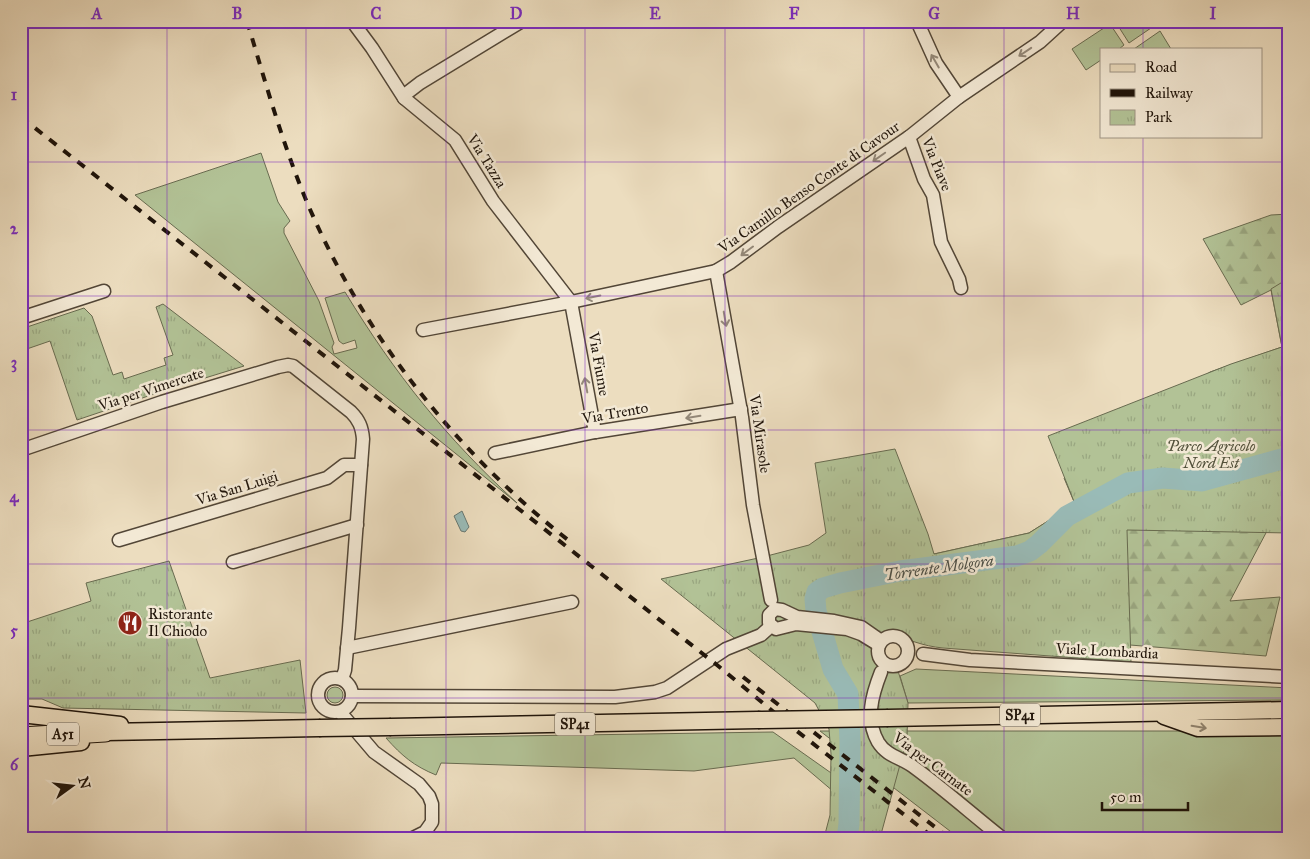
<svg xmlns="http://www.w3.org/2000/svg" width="1310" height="859" viewBox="0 0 1310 859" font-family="'IM FELL Great Primer',serif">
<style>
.green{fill:#b2c296;stroke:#686b50}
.forest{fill:url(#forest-firs);stroke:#686b50}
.park{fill:url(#park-tufts);stroke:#686b50}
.water{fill:#99bbb7;stroke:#687872}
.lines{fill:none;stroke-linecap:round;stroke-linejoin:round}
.river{stroke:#99bbb7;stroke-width:21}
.minor-casing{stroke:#524637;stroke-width:15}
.major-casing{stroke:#1f140a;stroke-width:19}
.highway-casing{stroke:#1f140a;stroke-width:21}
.minor{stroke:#f3e9d5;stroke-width:12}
.major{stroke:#ecddbf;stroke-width:16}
.highway{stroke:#ecddbf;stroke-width:19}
.rail{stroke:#1f140a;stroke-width:4;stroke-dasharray:9 9;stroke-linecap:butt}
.major-bridge-casing{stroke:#1f140a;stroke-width:19;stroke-linecap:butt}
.major-bridge{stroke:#ecddbf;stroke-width:16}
.oneway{stroke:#94897a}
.oneway2{stroke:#90836e}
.grid{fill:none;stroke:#7b2cbf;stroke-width:1;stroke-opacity:0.55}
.labels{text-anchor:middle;stroke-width:5;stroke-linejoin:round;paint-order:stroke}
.shield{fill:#f3e9d5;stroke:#5f5447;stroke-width:1}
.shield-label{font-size:14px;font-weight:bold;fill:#1f140a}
.street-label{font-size:15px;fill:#1f140a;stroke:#f3e9d5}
.park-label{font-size:15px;font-style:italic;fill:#52513b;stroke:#f3e9d5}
.poi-label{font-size:15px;fill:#1f140a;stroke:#f3e9d5;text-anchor:start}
.water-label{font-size:16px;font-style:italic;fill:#4a4e47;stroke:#f3e9d5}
.neatline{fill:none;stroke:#7b2cbf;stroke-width:2}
.grid-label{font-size:16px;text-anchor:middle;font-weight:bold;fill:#7b2cbf}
</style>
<defs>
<pattern id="forest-firs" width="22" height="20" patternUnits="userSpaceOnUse" patternTransform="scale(1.25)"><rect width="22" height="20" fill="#b2c296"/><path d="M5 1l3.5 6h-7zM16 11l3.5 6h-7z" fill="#99a680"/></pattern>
<pattern id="park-tufts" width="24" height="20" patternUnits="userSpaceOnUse" patternTransform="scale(1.25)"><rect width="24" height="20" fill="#b2c296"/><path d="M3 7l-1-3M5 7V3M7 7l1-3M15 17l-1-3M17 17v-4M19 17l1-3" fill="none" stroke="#99a680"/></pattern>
</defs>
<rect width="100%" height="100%" fill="#ecddbf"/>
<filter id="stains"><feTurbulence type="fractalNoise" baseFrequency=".004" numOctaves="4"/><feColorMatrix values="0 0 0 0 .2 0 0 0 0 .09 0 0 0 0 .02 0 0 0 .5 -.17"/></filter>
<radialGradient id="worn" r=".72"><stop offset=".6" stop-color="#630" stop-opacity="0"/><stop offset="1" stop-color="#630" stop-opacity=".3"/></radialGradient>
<!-- green -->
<g class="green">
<path d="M1115,21H1147L1151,28L1129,43Z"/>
<path d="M1110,24L1124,45L1119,49H1101V60L1086,70L1072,49Z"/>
<path d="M1160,31L1171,49H1134Z"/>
<path d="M261,153L278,202L290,221L284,228V233L319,301L334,343L332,347L334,354L357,348L355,340L343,344L339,341L325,298L345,292C395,374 446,438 517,503L135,195Z"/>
<path d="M916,669L1289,688L1287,700L908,703L900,676Z"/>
<circle cx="335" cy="695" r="8"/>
<path d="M820,731H1289V838H959Z"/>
<path d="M773,732L834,775V792L794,758L694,771L441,763L436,775C414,766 402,756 386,738Z"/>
</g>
<!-- forest -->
<path class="forest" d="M1289,214V494L1286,495L1230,601L1280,597L1266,656L1130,645L934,554L1029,533L1075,504L1064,478L1210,372L1282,347L1271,290L1241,305L1203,239L1271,215Z"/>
<!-- park -->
<g class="park">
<path d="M1289,278V533L1127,530L1131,662L943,648C933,647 924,645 915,642C907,640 896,634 888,635C882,636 876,642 875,648C872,658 879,666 886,672L898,671L908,703L907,739L880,838H824L830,815L831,754L829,729L815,703L661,579L763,557L809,545L826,533L815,463L895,449L928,534L934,554L1029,533L1075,504L1048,436L1231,364L1282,347L1271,289Z"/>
<path d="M163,304L244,366L166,390L77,420L50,341L21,351V329L84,308L92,316L113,375L122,372L124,379L166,365L164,358L173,355L156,307Z"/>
<path d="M169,561L210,678L300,660L306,713L63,708L42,699H21V624L91,601L86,583Z"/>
</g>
<!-- water -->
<path class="water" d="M462,511L469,527L465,532L461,531L454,516Z"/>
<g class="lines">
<!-- river -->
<path class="river" d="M847,838L849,824L850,742L848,694L833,669L816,611L815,599L817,592L823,588L840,583L900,571L1017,556L1030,551L1039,544L1067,516L1128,483L1163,478L1202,481L1289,457"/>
<defs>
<g id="minor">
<path d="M352,21L372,48L404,98L455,140L493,201L571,302L595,432"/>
<path d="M917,21L936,63L959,97"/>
<path d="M404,98L407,93L420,83L522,21"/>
<path d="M909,137L924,179L933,195L941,242L959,279L961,288"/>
<path d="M716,271L742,417L753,505L771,600"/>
<path d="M21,318L104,291"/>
<path d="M423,330L571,302L716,271L731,262L778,227L909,137L959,97L1040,42L1063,21"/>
<path d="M21,450L162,402L278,367L288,365L293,366L351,412C359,420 362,427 363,439L349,628L345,670L342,679"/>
<path d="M495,453L595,432L741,409"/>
<path d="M119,540L327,478L344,465H361"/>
<path d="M233,562L357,525"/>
<circle cx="893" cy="651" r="15"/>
<path d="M879,645L861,634L847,629L796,624L776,629L769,623V615L775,609L782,610L797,617L834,621L861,627L881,641"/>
<path d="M347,648L572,602"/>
<path d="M923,654L970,660L1289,677"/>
<path d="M881,672C872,695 865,719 878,742C887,757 903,758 915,768C945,790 973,815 1002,838"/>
<circle cx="335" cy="695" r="17"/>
<path d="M352,696L615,697L655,692L667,688L726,649L761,635L771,626"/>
<path d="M340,712L374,752L419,784L429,796L432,804V822L425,832L413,838"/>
</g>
<g id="major">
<path d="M21,714L120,725"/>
<path d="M1164,716L1198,728L1289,727"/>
<path d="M888,718L1289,710"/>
<path d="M391,727L758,720"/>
<path d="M105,732L319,728"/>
<path d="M21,748L81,742"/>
</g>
<path id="highway" d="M21,737L105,732"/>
</defs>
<!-- minor casing -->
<use href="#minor" class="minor-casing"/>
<!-- major casing -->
<use href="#major" class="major-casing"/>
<!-- highway casing -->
<use href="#highway" class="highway-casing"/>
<!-- minor -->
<use href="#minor" class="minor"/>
<!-- major -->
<use href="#major" class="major"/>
<!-- highway -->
<use href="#highway" class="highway"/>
<!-- rail -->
<g class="rail">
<path d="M247,21C265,81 282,142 306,200C363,335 454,450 568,540"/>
<path d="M21,117L717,665L793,728L934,838"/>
<path d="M743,677L949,838"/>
</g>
<defs>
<g id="major-bridge">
<path d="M758,720L888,718"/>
<path d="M319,728L391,727"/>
</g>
</defs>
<!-- major-bridge casing -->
<use href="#major-bridge" class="major-bridge-casing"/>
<!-- major-bridge -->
<use href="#major-bridge" class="major-bridge"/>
</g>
<!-- one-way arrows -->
<defs><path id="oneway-shaft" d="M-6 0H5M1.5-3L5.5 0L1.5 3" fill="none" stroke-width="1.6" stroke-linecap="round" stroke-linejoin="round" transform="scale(1.25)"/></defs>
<g class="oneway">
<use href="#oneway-shaft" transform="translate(1025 52) rotate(146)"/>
<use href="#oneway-shaft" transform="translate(935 61) rotate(-120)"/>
<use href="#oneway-shaft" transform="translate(879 157) rotate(145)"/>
<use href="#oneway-shaft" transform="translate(747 251) rotate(143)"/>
<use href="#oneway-shaft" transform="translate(593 297) rotate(168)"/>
<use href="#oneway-shaft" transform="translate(725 319) rotate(80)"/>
<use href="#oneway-shaft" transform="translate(586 385) rotate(-100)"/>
<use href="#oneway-shaft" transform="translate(693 417) rotate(171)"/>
</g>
<use class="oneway2" href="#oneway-shaft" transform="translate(1199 727) rotate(9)"/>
<!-- grid -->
<path class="grid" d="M167,21V838M306,21V838M446,21V838M585,21V838M725,21V838M864,21V838M1004,21V838M1143,21V49M1143,136V838M21,162H1289M21,296H1289M21,430H1289M21,564H1289M21,698H1289"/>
<!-- icons -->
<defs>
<symbol id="restaurant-disc" viewBox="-11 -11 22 22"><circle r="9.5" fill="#8f2418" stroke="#f3e9d5"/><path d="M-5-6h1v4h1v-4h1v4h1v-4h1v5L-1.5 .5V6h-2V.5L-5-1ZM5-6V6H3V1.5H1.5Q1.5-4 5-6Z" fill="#fff"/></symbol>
</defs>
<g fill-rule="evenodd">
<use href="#restaurant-disc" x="116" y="609" width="28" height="28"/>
</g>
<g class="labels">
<!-- shield labels -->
<g class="shield">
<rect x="1000" y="703.5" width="40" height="23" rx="4"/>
<rect x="555" y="712.5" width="40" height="23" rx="4"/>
<rect x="47" y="722.5" width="32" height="23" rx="4"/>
</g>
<g class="shield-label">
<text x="1020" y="720">SP41</text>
<text x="575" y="729">SP41</text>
<text x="63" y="739">A51</text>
</g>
<!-- street labels -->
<g class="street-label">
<text transform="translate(487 161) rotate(58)" y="5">Via Tazza</text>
<text transform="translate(937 164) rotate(68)" y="5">Via Piave</text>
<text transform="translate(809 187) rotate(-35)" y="5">Via Camillo Benso Conte di Cavour</text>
<text transform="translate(599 364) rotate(80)" y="5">Via Fiume</text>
<text transform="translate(151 389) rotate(-18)" y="5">Via per Vimercate</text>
<text transform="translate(615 413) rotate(-10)" y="5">Via Trento</text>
<text transform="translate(760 434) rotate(82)" y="5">Via Mirasole</text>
<text transform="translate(237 488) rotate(-17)" y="5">Via San Luigi</text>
<text transform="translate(1107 651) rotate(3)" y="5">Viale Lombardia</text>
<text transform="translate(933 764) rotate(37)" y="5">Via per Carnate</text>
</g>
<!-- park labels -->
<g class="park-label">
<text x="1211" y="451">Parco Agricolo<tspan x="1211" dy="17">Nord Est</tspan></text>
</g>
<!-- poi labels -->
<g class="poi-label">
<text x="148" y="619">Ristorante<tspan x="148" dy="17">Il Chiodo</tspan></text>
</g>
<!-- water labels -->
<g class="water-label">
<text transform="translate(939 567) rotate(-8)" y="6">Torrente Molgora</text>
</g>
</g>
<!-- margin -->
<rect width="1310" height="859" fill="none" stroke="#ecddbf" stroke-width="55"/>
<!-- legend -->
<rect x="1100" y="48" width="162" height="90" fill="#f3e9d5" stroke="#9e9484"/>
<rect x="1110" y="64" width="25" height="8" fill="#ecddbf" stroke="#9e9484"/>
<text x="1145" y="72" font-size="15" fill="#1f140a">Road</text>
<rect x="1110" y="89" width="25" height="8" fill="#1f140a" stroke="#9e9484"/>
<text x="1145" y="98" font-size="15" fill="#1f140a">Railway</text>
<rect x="1110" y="110" width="25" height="15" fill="url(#park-tufts)" stroke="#9e9484"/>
<text x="1145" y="122" font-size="15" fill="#1f140a">Park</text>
<!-- north arrow -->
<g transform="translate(72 786) rotate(75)" stroke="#f3e9d5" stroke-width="4" paint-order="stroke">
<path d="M0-4L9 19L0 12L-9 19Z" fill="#1f140a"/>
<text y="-8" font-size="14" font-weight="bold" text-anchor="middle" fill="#1f140a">N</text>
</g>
<!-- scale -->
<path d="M1102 802v8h86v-8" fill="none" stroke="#1f140a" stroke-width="2.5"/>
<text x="1110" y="802" font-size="15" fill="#1f140a" stroke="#f3e9d5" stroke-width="4" paint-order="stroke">50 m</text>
<rect x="28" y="28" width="1254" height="804" class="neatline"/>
<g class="grid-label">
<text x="97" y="19">A</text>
<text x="237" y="19">B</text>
<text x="376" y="19">C</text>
<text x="516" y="19">D</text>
<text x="655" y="19">E</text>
<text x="794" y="19">F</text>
<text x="934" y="19">G</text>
<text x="1073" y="19">H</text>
<text x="1213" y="19">I</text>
<text x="14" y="100">1</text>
<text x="14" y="234">2</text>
<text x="14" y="368">3</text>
<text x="14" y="502">4</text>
<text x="14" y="636">5</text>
<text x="14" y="770">6</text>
</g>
<rect width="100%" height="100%" filter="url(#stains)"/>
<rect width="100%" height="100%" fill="url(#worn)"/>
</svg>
